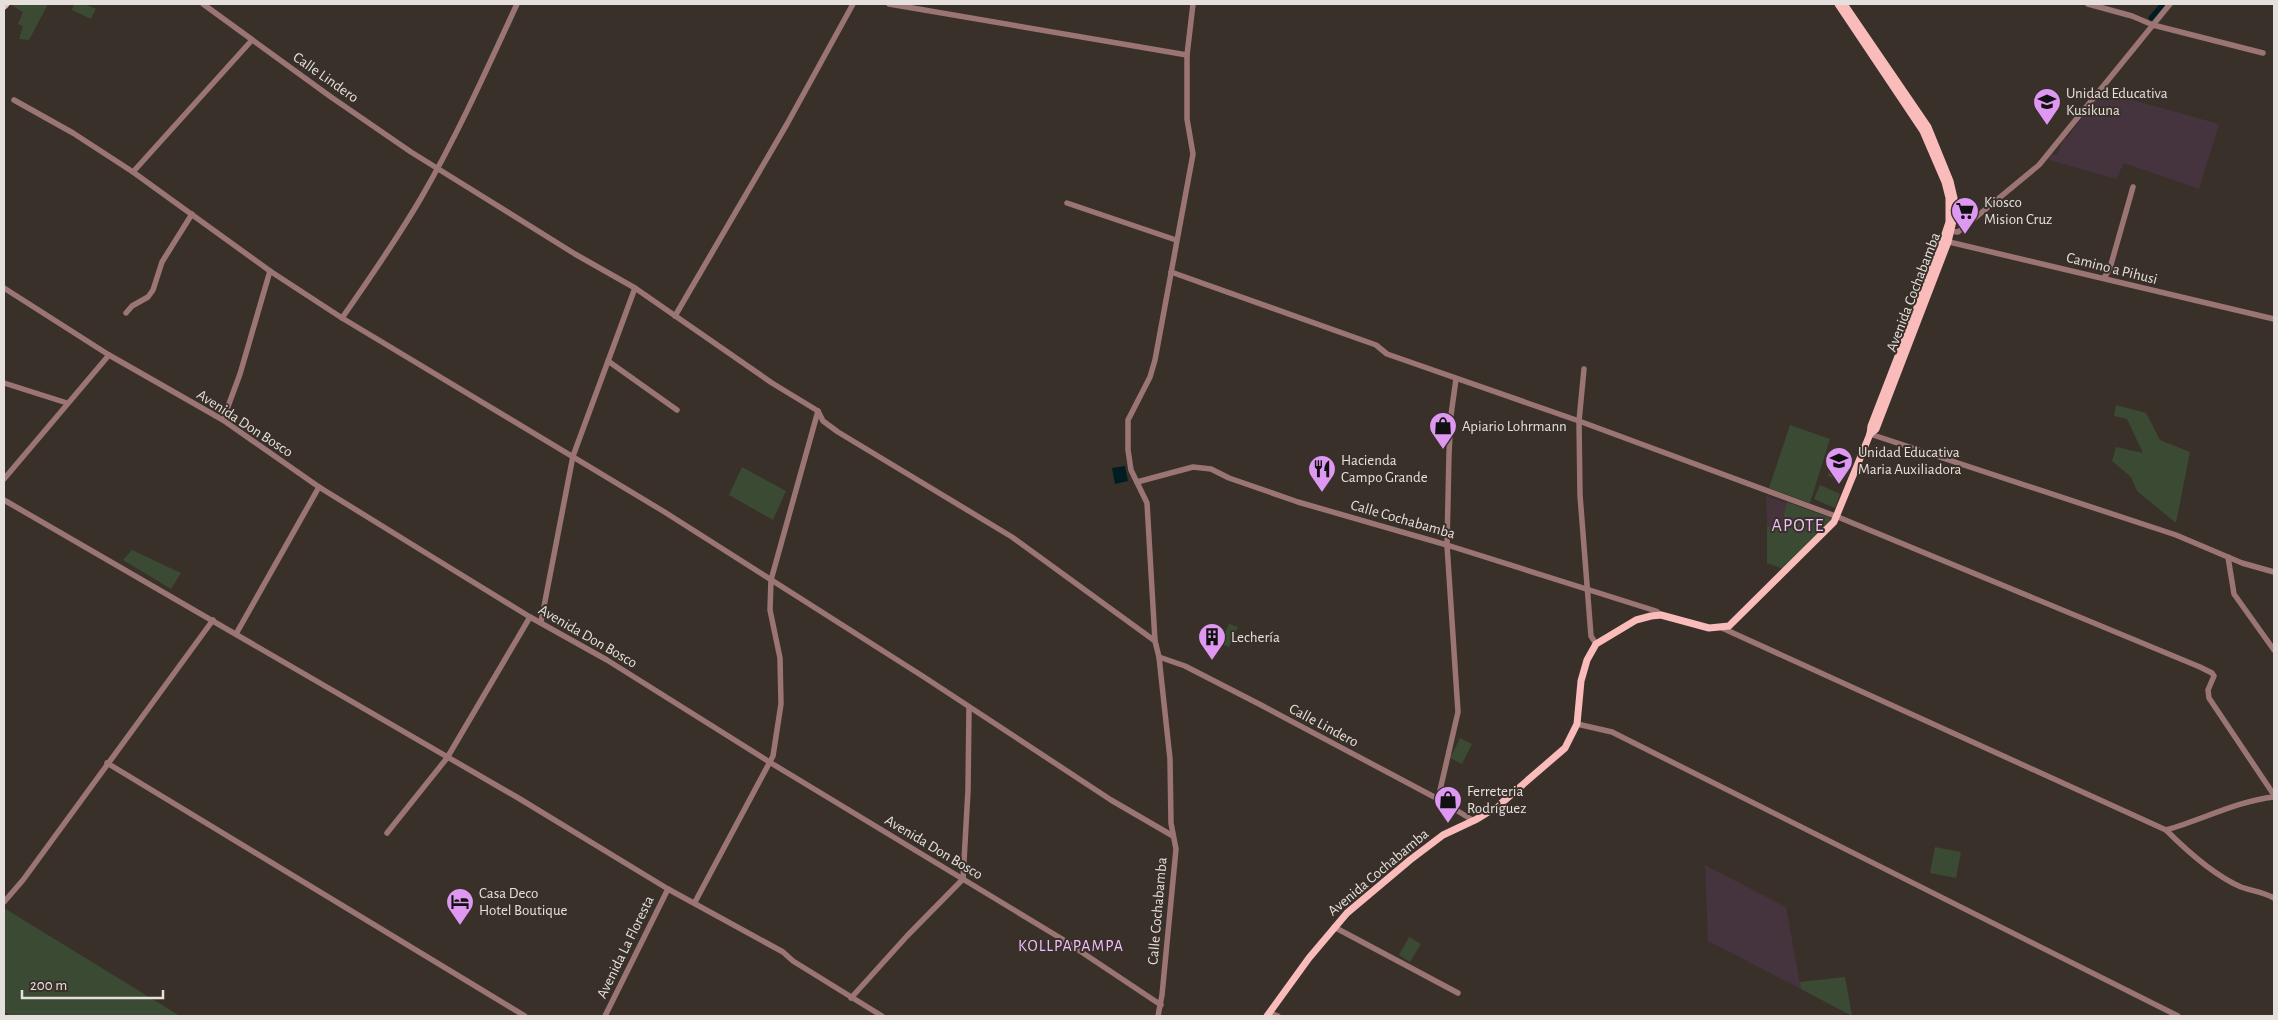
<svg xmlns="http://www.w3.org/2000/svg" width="2278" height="1020" viewBox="0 0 2278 1020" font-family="'Alegreya Sans',sans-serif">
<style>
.industrial{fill:#45333d}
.medical{fill:#46333b}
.green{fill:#3b4a32}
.water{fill:#001d22}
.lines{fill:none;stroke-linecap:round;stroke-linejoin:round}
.canal{stroke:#001d22;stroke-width:5}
.minor{stroke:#9b7574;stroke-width:5.5}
.major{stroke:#fabcbb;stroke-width:7}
.labels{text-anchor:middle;stroke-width:4;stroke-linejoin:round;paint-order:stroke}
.street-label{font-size:15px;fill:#e6e0dc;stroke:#39302a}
.poi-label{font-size:15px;fill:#e6e0dc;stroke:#39302a;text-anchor:start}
.neighbourhood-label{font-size:16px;letter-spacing:1px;fill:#f1bffe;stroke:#39302a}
.quarter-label{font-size:18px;letter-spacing:1px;fill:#f1bffe;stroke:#39302a}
</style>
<rect width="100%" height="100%" fill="#39302a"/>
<!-- industrial -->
<g class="industrial">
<path d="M2101,91L2219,124L2199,189L2124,163L2116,179L2049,160L2051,154L2057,155L2064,138L2068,137Z"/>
<path d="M1705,865L1786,907L1801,989L1708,941Z"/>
</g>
<!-- medical -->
<path class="medical" d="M1766,496L1787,503L1781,527L1767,526Z"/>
<!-- green -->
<g class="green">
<path d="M12,4H48L29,40L19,39L23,26L18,24L23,12L11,5Z"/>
<path d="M74,4H85L96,9L91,19L72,10Z"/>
<path d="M2116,405L2146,413L2160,440L2190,452L2176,523L2137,491L2131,477L2112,461L2116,447L2143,453L2127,419L2114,416Z"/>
<path d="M1790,425L1830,439L1810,503L1769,488Z"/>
<path d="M1835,455L1847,459L1839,480L1828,476Z"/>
<path d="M742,467L786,491L773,520L729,495Z"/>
<path d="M1820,485L1840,494L1835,508L1814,499Z"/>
<path d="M1787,502L1833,519L1783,569L1767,563V526L1781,527Z"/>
<path d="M132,550L181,573L171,589L123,560Z"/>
<path d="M1229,624L1238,627L1229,647L1220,644Z"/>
<path d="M1460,738L1472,744L1462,764L1450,758Z"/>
<path d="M1935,847L1961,852L1956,878L1930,873Z"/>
<path d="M4,908L180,1016H11L4,1012Z"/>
<path d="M1409,937L1421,944L1410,962L1399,955Z"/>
<path d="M1845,977L1852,1016L1801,989L1800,982Z"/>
</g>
<!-- water -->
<path class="water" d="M1125,466L1128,481L1115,484L1112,468Z"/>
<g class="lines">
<!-- canal -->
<path class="canal" d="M2151,18L2163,4"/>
<!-- minor -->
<g class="minor">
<path d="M203,4L331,97L411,152L575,254L635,288L772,383L818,411L823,421L838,432L1012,537L1155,641"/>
<path d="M889,4L1187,55"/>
<path d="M2088,4L2132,16L2153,25L2263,53"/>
<path d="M14,100L73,133L133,172L270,271L342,318L663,511L924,677L1111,800L1173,836"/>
<path d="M133,172L252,40"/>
<path d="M1067,203L1176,240"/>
<path d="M1948,231L1958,232L2039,165L2170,4"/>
<path d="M1945,241L2274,319"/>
<path d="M1171,272L1376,345L1387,354L1579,421L1838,517L2200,667L2212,673L2214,676L2208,690L2209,698L2274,795"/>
<path d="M2104,278L2110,268L2133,187"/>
<path d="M4,288L109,355L223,420L319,487L434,558L530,617L607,660L771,763L1062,939L1161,1005"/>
<path d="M126,313L132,306L148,297L153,290L162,262L192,214"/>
<path d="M675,316L787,124L853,4"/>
<path d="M342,318C370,278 397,239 421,198C457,136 487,69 517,4"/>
<path d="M608,361L677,410"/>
<path d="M1584,369L1579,421L1580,495L1591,636L1596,644"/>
<path d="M4,383L67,403"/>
<path d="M223,420L240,374L270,271"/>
<path d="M1870,434L2176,535L2242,563L2274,572"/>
<path d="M4,479L109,355"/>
<path d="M1137,482L1193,467L1211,469L1229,478L1298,502L1447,545L1656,611L1661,615"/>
<path d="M4,500L520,799L668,889L783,952L793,961L882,1016"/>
<path d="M2228,557L2234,594L2274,650"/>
<path d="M541,622L573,456L635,288"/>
<path d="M1722,628L2166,830C2187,851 2213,875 2241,887C2252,891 2263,892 2274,898"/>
<path d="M236,634L319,487"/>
<path d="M1159,657L1185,666L1261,705L1438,799L1474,821"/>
<path d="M1577,724L1612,732L2178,1016"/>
<path d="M107,763L525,1016"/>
<path d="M1438,799L1458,712L1447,545L1449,454L1451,415L1456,379"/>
<path d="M2166,830C2202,820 2237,801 2274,797"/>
<path d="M387,833L447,758L530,617"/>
<path d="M4,902L23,880L213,620"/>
<path d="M695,902L773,756L781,704L780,658L770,610L771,580L818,411"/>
<path d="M1334,927L1458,993"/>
<path d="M851,998L907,936L963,879L968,790L969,708"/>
<path d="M1270,1013L1278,1016"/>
<path d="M605,1016L668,889"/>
<path d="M1158,1016L1162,995L1176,849L1171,823L1170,759L1159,657L1155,641L1147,503L1131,470L1128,450V420L1150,377L1155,360L1193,154L1187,119V55L1193,4"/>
</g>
<!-- major -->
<g class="major">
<path d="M1844,4L1928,127L1950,181L1954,198L1953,221L1948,242L1876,429L1870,434"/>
<path d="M4,6L6,4"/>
<path d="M1267,1016L1309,958L1347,913L1410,860L1443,835L1477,819L1498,806L1565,748L1577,724L1581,681L1587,660L1596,644L1636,620L1651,616L1661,615L1709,628L1729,626L1834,522L1870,434L1871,426L1943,240L1949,222V198L1945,182L1923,131L1838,4"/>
</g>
</g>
<!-- icons -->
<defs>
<symbol id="school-pin" viewBox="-11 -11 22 30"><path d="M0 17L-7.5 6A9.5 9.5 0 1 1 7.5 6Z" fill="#df98f1" stroke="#39302a"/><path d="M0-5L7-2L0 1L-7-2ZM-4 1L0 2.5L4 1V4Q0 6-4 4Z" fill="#111"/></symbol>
<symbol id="supermarket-pin" viewBox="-11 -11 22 30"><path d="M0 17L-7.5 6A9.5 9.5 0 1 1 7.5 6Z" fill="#df98f1" stroke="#39302a"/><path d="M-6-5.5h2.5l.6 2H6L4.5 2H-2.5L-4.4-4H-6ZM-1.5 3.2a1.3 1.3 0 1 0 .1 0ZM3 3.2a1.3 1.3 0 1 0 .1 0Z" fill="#111"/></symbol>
<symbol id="shop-pin" viewBox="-11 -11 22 30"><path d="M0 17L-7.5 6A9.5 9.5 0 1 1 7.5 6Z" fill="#df98f1" stroke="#39302a"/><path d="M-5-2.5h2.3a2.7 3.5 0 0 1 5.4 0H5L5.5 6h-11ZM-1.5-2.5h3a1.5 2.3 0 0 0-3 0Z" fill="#111"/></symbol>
<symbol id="restaurant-pin" viewBox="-11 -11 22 30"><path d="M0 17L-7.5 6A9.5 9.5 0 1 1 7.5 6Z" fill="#df98f1" stroke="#39302a"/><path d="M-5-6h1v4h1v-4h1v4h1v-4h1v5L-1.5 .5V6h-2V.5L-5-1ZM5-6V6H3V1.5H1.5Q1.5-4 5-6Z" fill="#111"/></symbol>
<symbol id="building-pin" viewBox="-11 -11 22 30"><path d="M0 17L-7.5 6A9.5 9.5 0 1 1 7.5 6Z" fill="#df98f1" stroke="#39302a"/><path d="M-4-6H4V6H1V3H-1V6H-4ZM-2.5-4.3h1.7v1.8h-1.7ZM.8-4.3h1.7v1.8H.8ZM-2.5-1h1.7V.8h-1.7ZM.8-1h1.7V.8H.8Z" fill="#111"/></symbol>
<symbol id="hotel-pin" viewBox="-11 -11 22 30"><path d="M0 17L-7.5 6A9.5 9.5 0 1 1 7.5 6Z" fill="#df98f1" stroke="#39302a"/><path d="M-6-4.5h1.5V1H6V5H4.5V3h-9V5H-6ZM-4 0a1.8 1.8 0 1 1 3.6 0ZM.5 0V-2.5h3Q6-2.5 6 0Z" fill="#111"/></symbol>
</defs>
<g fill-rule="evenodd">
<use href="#school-pin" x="2031" y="86" width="32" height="43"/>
<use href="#supermarket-pin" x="1949" y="195" width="32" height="43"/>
<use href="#shop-pin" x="1427" y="410" width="32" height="43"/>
<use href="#school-pin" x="1823" y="445" width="32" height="43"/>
<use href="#restaurant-pin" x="1306" y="453" width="32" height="43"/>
<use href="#building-pin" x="1196" y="621" width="32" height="43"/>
<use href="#shop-pin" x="1432" y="784" width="32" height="43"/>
<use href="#hotel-pin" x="444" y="886" width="32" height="43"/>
</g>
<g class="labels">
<!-- street labels -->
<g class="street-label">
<text transform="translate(326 77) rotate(35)" y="5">Calle Lindero</text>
<text transform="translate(2112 268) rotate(14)" y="5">Camino a Pihusi</text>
<text transform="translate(1913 292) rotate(-69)" y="5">Avenida Cochabamba</text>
<text transform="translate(245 423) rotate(33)" y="5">Avenida Don Bosco</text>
<text transform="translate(1403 519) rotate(16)" y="5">Calle Cochabamba</text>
<text transform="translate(588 636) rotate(30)" y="5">Avenida Don Bosco</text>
<text transform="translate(1324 725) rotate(28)" y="5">Calle Lindero</text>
<text transform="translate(934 847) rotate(31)" y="5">Avenida Don Bosco</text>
<text transform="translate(1378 872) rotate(-40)" y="5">Avenida Cochabamba</text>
<text transform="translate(1157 911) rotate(-85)" y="5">Calle Cochabamba</text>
<text transform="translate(625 947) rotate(-64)" y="5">Avenida La Floresta</text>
</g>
<!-- poi labels -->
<g class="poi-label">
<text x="2066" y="98">Unidad Educativa<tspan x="2066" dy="17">Kusikuna</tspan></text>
<text x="1984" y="207">Kiosco<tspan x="1984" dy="17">Mision Cruz</tspan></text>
<text x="1462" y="431">Apiario Lohrmann</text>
<text x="1858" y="457">Unidad Educativa<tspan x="1858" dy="17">Maria Auxiliadora</tspan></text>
<text x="1341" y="465">Hacienda<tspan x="1341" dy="17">Campo Grande</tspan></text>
<text x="1231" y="642">Lechería</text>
<text x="1467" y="796">Ferreteria<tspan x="1467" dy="17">Rodríguez</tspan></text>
<text x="479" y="898">Casa Deco<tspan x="479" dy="17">Hotel Boutique</tspan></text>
</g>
<!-- neighbourhood labels -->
<g class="neighbourhood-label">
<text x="1071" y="951">KOLLPAPAMPA</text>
</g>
<!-- quarter labels -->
<g class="quarter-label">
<text x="1798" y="531">APOTE</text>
</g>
</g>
<!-- border -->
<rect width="2278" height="1020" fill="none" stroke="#e6e0dc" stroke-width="10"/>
<!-- scale -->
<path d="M22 990v8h141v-8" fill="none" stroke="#e6e0dc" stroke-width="2.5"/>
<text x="30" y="990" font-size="15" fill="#e6e0dc" stroke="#39302a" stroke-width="4" paint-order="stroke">200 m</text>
</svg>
